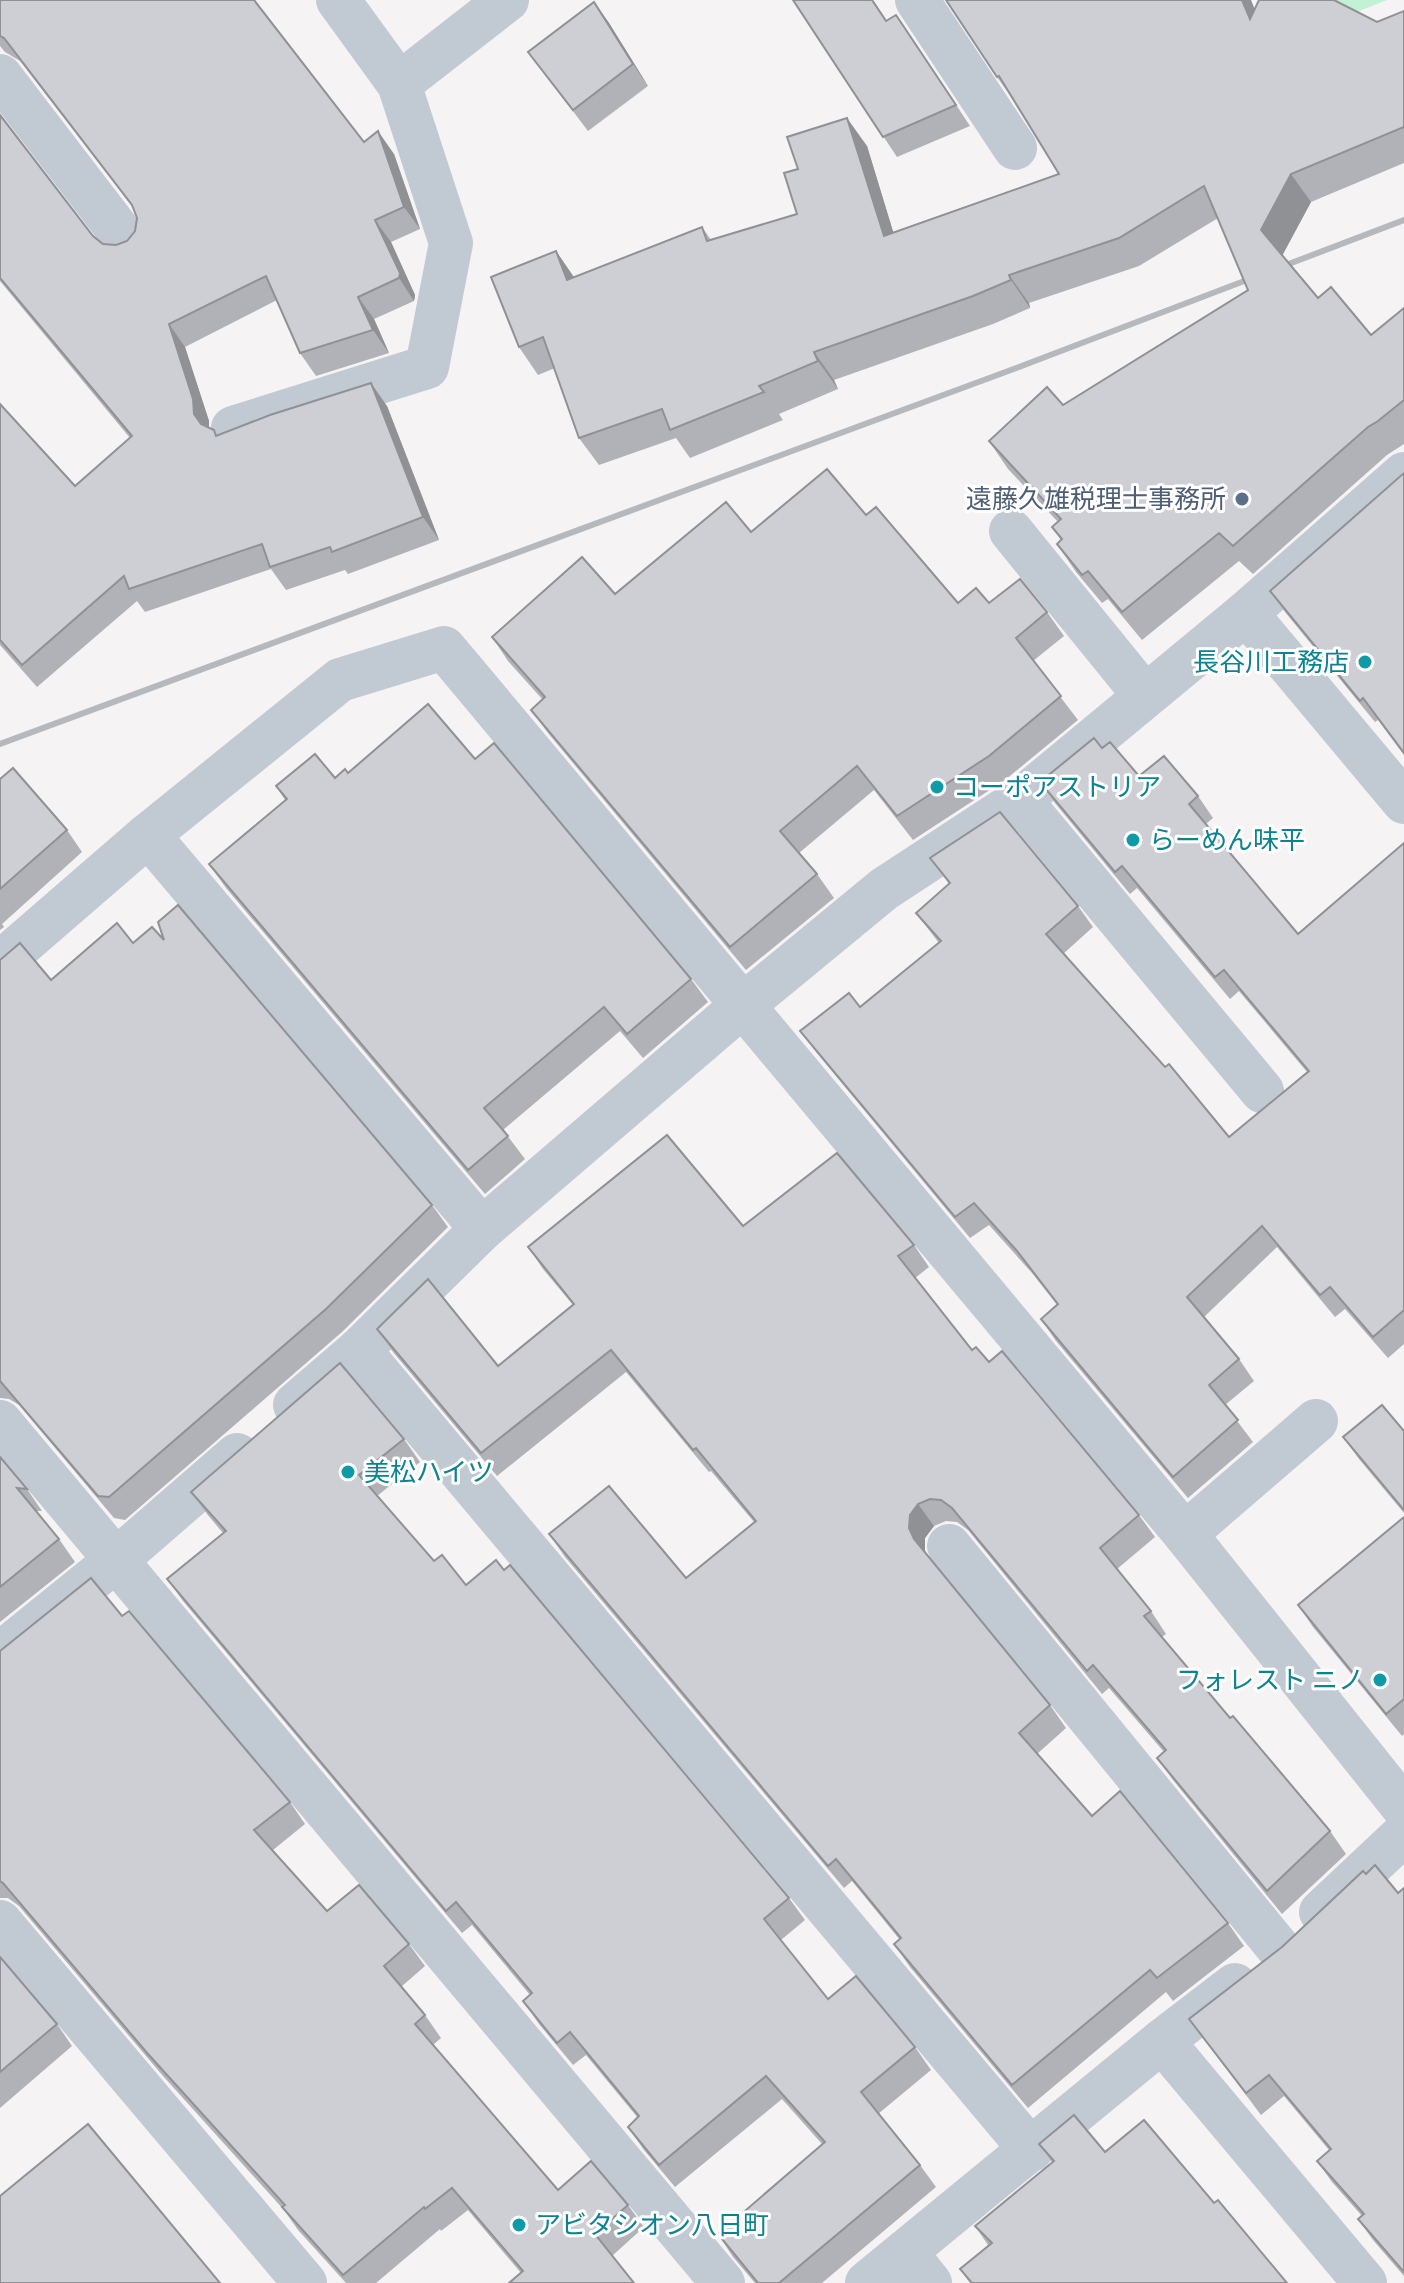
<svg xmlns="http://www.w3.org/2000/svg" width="1404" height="2283" viewBox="0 0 1404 2283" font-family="'Roboto Condensed','Noto Sans JP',sans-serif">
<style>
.green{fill:#c3f1d5}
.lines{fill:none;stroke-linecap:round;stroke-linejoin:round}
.minor{stroke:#c1cad2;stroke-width:44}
.rail{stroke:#b5b8bd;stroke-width:6}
.wall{fill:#b0b2b7}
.shaded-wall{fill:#909195}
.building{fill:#cdcfd5;stroke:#909195;stroke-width:2}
.service-dot{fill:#5c6f8a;stroke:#fff;stroke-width:3}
.culture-dot{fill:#0f9aa8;stroke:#fff;stroke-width:3}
.labels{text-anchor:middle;stroke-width:6;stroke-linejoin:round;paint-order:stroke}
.service-label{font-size:26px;fill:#4e5e75;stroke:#fff;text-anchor:end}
.culture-label{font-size:26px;fill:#0d838f;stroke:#fff;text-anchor:start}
</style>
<rect width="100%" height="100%" fill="#f5f3f3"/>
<!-- green -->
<path class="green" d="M1329,0H1387L1352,14Z"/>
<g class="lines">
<!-- minor -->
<g class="minor">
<path d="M917,0L1015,148"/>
<path d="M0,76L128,243"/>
<path d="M399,84L507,0"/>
<path d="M233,428L427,367L451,243L399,84L338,0"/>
<path d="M1011,531L1145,696"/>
<path d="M1246,613L1404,802"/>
<path d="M1020,800L1262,1091"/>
<path d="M148,835L482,1229"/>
<path d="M0,963L148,835L340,680L444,648L1185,1534L1404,1808"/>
<path d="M359,1350L1031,2150"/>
<path d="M295,1405L359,1350L482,1229L742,1006L884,889L1020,800L1246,613L1404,474"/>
<path d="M0,1422L723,2283"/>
<path d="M1185,1534L1316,1421"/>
<path d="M949,1546L1280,1950"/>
<path d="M0,1654L115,1561L237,1455"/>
<path d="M1321,1912L1404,1834"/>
<path d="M0,1922L305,2283"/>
<path d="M1162,2041L1365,2283"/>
<path d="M905,2252L930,2283"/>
<path d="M867,2283L1162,2041L1235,1985"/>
</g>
<!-- rail -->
<path class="rail" d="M0,744L1019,367L1404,220"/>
</g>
<!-- wall -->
<g class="wall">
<path d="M0,0L394,154L420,229L391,242L415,295L414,301L374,319L389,353L316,376L300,353L277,300L185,347L209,421V428L214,430L217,435L387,406L439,540L348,574L345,570L286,590L271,569L145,612L137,601L37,687L0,645V404L75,486L130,438L0,281V115L93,236L103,244L116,245L127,241L135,231L137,218L134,209L20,61L5,52L0,46Z"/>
<path d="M793,0H873L887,21L910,35L970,126L897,157Z"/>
<path d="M594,2L609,23L648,86L588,131L528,52Z"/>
<path d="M1255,10L1377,22L1404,11V163L1311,202L1282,255L1318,298L1371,335L1404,308V444L1387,455L1253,574L1239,561L1142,640L1108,599L1102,603L1076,572L1057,544L1061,540L1052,527L1058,522L1008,469L989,441L1063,405L1248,290L1218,218L1139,266L1029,303L1030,308L993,324L834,380L838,389L779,414L783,420L690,458L676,438L599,465L579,438L555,368L538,375L519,347L556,251L574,277L702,227L711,240L797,214L867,146L893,232L1059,174L1017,105L997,77Z"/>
<path d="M1404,473V755L1378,720L1375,722L1285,612L1270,591Z"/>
<path d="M866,515L958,603H989L1047,612L1064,636L1033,661L1078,720L1005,780L913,840L874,790L799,853L817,874L834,898L746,970L548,733L531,710L543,700L508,661L492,637L615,594L751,532Z"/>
<path d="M1102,748L1139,776L1198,796L1213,818L1206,824L1298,934L1404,843V1344L1388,1358L1345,1309L1335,1317L1277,1247L1204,1317L1239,1359L1254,1381L1225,1405L1253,1442L1188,1498L1056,1341L1041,1319L1057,1305L1032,1273L989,1225L970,1238L816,1052L800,1031L860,1007L939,943L916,913L949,884L930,858L1078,906L1093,927L1063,954L1229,1137L1307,1072L1239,991L1230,999L1137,888L1130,894L1055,803L1040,782Z"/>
<path d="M475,759L691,979L708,1002L643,1058L620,1031L503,1130L525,1159L485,1194L226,888L209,864L285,800L276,786L335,778L348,773Z"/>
<path d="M0,779L67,830L82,852L2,924L4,927L0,930Z"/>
<path d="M164,940L432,1205L448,1227L342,1332L125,1520L114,1518L19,1405L9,1399L0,1398V960L51,980L133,943Z"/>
<path d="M743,1226L914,1245L929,1267L915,1278L972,1350L989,1362L1139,1515L1155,1537L1117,1569L1151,1611L1166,1634L1162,1637L1230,1718L1330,1831L1346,1854L1282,1914L1173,1780L1157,1758L1164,1752L1109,1688L1102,1694L968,1530L957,1522L946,1521L934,1526L925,1538V1551L926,1554L1050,1705L1066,1728L1037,1754L1092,1816L1228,1923L1244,1946L1173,2001L1166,1992L1028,2108L910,1967L894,1944L900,1940L852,1881L844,1888L565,1557L549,1534L686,1578L754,1522L711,1471L709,1472L626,1372L497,1476L393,1352L377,1329L498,1366L573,1305L543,1269L528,1247Z"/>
<path d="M1404,1431V1513L1359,1459L1343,1437Z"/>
<path d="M404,1439L420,1462L377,1496L434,1561L466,1585L789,1898L805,1920L781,1940L828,1999L915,2047L931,2070L878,2114L920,2165L936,2187L822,2283H755L733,2257L718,2234L822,2144L782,2099L675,2187L644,2150L628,2127L638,2118L586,2055L573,2065L539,2024L523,2001L530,1995L472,1925L462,1933L183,1601L167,1579L223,1533L207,1514L191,1492Z"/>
<path d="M0,1457L27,1489L42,1511H36L59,1539L75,1562L0,1622Z"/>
<path d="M1404,1517V1734L1402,1736L1313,1627L1298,1605Z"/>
<path d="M122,1616L290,1802L305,1824L273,1850L327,1911L409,1944L425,1966L401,1987L425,2015L441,2038L433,2045L558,2190L628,2205L644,2227L612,2256L521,2273L468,2210L441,2231L440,2229L376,2283H346L298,2230L284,2210L163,2076L19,1906L8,1898H0V1651Z"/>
<path d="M1366,1874L1398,1893L1404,1888V2276L1373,2240L1358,2219L1362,2216L1332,2182L1317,2161L1329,2150L1284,2096L1261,2115L1189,2019L1282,1947Z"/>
<path d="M0,1957L57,2024L72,2046L0,2108Z"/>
<path d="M1039,2144L1105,2152L1214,2203L1287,2283H970L960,2269L988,2245L975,2226L1052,2162Z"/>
</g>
<!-- shaded-wall -->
<g class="shaded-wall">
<path d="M1242,0H1251L1270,47L1250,19Z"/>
<path d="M594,2L609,23L648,86L633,64Z"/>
<path d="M847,118L867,146L903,264L884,236Z"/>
<path d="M378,131L394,154L420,229L404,207Z"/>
<path d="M1291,174L1311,202L1281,258L1261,230Z"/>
<path d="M375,220L391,242L415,295L414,301L399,278Z"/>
<path d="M556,251L575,279L567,280Z"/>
<path d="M1009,275L1029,303L1030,308L1011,280Z"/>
<path d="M358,297L374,319L389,353L373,330Z"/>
<path d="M169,324L185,347L209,421V436L194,414Z"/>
<path d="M814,352L834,380L838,389L818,361Z"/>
<path d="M371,383L387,406L439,540L423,517Z"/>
<path d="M918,1504L934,1526L925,1538V1551L930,1562L914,1539L909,1528L910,1515Z"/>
</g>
<!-- building -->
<g class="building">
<path d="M0,0H254L364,142L378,131L404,207L375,220L400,273L399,278L358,297L373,330L300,353L266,276L169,324L193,399L194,414L201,424L214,430L216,436L270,415L371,383L423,517L332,552L330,547L270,567L262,544L129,589L124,576L22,665L0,640V404L75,486L132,436L0,278V115L93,236L103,244L116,245L127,241L135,231L137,218L132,205L4,38L0,36Z"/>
<path d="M793,0H872L886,21L896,15L956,105L883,137Z"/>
<path d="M946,0H1242L1250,19L1259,0H1334L1377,22L1404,11V127L1291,174L1261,230L1318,298L1331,287L1371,335L1404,308V400L1378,421L1368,427L1233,546L1219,533L1122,612L1088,571L1082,575L1057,544L1062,539L1052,527L1061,519L989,441L1047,387L1063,405L1248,290L1204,186L1119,238L1009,275L1011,280L973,296L814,352L818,361L759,386L764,392L670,430L662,409L579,438L543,337L519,347L491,277L556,251L567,280L702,227L707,241L797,214L784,173L798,169L787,137L847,118L884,236L1059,174L999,76L997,77Z"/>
<path d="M594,2L633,64L573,110L528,52Z"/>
<path d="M827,469L866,515L876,507L958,603L976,588L989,603L1020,579L1047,612L1016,638L1061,696L989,756L897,816L857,766L780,831L817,874L730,947L531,710L545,697L492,637L582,557L615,594L726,502L751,532Z"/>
<path d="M1404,473V753L1363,698L1360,701L1270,591Z"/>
<path d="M428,704L475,759L494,743L691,979L627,1034L604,1007L484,1108L508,1136L468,1170L209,864L287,799L276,786L315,754L335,778L345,769L348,773Z"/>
<path d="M1094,738L1102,748L1110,742L1139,776L1164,756L1198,796L1189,804L1298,934L1404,843V1310L1373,1337L1330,1287L1320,1295L1262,1226L1187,1297L1239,1359L1209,1385L1238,1420L1173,1477L1041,1319L1058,1304L1017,1251L974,1203L955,1217L800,1031L849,993L860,1007L941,941L916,913L950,883L930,858L1000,812L1078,906L1046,934L1165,1067L1169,1064L1229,1137L1309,1071L1224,970L1215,977L1122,866L1115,872L1040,782Z"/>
<path d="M13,768L67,830L0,889V779Z"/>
<path d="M178,905L432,1205L326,1309L109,1497L98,1496L0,1381V960L20,943L51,980L117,923L133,943L152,927L164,940L158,922Z"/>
<path d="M667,1135L743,1226L837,1153L914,1245L898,1256L972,1350L976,1347L989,1362L1002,1351L1139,1515L1100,1548L1151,1611L1144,1616L1230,1718L1233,1716L1330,1831L1267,1891L1157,1758L1166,1750L1093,1665L1087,1671L952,1508L941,1500L930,1499L918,1504L910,1515L909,1528L914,1539L1050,1705L1019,1733L1092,1816L1120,1791L1228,1923L1157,1978L1150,1970L1012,2085L894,1944L901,1938L836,1859L828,1866L549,1534L609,1486L686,1578L756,1521L696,1448L693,1450L611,1350L481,1453L377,1329L428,1279L498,1366L574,1304L528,1247Z"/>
<path d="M340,1363L404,1439L359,1475L434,1561L442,1555L466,1585L496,1560L504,1570L510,1565L789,1898L764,1919L828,1999L856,1976L915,2047L861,2092L920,2165L779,2283H758L718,2234L825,2142L766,2076L659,2165L628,2127L639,2116L570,2032L557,2043L523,2001L532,1993L456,1902L446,1911L167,1579L226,1531L191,1492Z"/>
<path d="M1382,1405L1404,1431V1510L1343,1437Z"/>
<path d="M0,1457L27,1489L17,1488L59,1539L0,1587Z"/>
<path d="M1404,1517V1699L1386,1714L1298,1605Z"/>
<path d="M91,1578L122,1616L129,1611L290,1802L254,1830L327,1911L359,1885L409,1944L384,1966L425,2015L415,2024L558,2190L591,2161L628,2205L595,2234L634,2283H509L523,2271L452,2188L425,2209L424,2207L343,2275L282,2207L285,2205L148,2054L3,1883L0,1881V1651Z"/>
<path d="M1375,1865L1398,1893L1404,1888V2272L1358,2219L1364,2214L1317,2161L1331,2149L1269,2075L1246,2093L1189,2019L1282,1947L1363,1871L1366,1874Z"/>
<path d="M0,1957L57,2024L0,2072Z"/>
<path d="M1074,2115L1105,2152L1144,2120L1214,2203L1218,2200L1287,2283H972L960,2269L992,2243L975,2226L1054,2161L1039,2144Z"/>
<path d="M88,2124L220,2283H0V2196Z"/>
</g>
<!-- markers -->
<circle class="service-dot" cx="1242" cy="499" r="8"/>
<g class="culture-dot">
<circle cx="1365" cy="662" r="8"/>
<circle cx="937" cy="787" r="8"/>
<circle cx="1133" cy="840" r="8"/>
<circle cx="348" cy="1472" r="8"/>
<circle cx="1380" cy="1680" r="8"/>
<circle cx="519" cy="2225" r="8"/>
</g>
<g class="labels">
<!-- service labels -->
<g class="service-label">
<text x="1226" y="508">遠藤久雄税理士事務所</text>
</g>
<!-- culture labels -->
<g class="culture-label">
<text x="1349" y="671" text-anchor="end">長谷川工務店</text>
<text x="953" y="796">コーポアストリア</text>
<text x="1149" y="849">らーめん味平</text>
<text x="364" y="1481">美松ハイツ</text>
<text x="1364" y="1689" text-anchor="end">フォレスト ニノ</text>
<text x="535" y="2234">アビタシオン八日町</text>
</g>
</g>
</svg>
